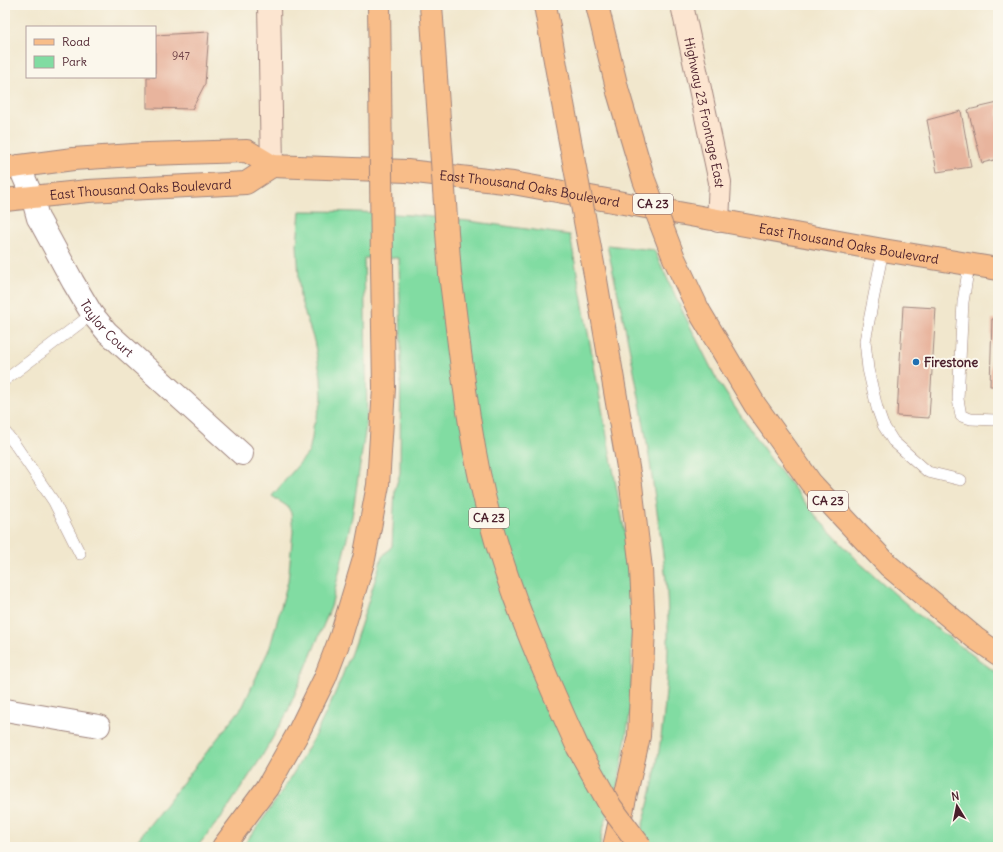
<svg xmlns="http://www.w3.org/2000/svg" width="1003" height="852" viewBox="0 0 1003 852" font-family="Delius,sans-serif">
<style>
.green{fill:#81dca2;stroke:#667e66}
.building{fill:#e8b49d}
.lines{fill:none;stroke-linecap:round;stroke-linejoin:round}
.lane-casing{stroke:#9e837c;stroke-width:12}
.street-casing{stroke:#9e837c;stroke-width:24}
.secondary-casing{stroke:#9e837c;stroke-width:24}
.primary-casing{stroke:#9e837c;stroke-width:24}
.highway-casing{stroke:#9e837c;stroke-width:24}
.lane{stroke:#fff;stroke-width:11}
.street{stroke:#fff;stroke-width:22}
.secondary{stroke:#fce5d0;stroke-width:22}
.primary{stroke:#f8bd89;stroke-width:22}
.highway{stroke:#f8bd89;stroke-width:22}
.highway-bridge-casing{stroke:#9e837c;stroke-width:24;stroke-linecap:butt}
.highway-bridge{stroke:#f8bd89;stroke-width:22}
.poi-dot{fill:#1f6fb2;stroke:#fbf7ec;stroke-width:1.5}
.labels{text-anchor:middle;stroke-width:4;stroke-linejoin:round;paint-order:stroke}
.number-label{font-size:11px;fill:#724448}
.shield{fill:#fbf7ec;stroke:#7f6065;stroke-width:1}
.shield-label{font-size:12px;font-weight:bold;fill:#4a1f2b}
.street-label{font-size:13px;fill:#4a1f2b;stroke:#fbf7ec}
.poi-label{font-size:13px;font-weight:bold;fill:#4a1f2b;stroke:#fbf7ec;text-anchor:start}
</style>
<rect width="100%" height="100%" fill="#fbf7ec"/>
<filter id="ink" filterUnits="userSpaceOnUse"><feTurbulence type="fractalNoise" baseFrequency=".025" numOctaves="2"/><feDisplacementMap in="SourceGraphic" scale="8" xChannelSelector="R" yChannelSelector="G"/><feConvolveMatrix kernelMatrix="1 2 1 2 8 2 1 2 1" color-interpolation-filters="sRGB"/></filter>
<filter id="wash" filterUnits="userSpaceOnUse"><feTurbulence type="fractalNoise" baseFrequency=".012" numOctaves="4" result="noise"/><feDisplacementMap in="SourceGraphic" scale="16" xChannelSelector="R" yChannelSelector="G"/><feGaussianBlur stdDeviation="0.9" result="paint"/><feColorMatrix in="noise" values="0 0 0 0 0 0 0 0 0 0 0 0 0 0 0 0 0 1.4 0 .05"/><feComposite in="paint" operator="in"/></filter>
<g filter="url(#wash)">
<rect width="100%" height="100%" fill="#f1e7cd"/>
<!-- green -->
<g class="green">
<path d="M300,211C336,211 373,212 410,215C463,219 517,228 570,235L628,550L632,625L631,707L619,780L602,832L600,847H242C284,794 322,730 346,666C360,630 371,593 382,557L392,546L395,489L400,473L401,341L399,258H364L367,419L352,517L331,607L287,713L261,758L223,815L197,847H132L243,706L270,647L288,581L293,531L291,513L288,507L272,496L309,452L312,438L313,427L322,400L321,377L314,341L300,298L297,244Z"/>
<path d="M607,245L654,250L680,306L715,376L736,409L770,458L820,521L860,563L920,616L998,674V847H636C663,765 673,666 666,580C663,553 659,525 655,498C644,413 626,329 607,245Z"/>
</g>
<g id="blocks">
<!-- building -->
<g class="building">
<path d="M209,32L205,84L192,109L147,108V77H155V35Z"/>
<path d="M998,103V159L982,163L968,110Z"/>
<path d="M961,111L971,167L937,172L927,120Z"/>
<path d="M903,306L936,308L929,418L897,416Z"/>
<path d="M992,319H998V386H990Z"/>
</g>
</g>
</g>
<g filter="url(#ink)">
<use href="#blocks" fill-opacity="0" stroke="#9e837c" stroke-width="1"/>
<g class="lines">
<defs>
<g id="lane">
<path d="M883,250L865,341L868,369L877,408L883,425L893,441L928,472L961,480"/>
<path d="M969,265L963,302L958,399L961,416L971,419L995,420"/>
<path d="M5,380L92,314"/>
<path d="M5,432L14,443L54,502L80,554"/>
</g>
<g id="street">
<path id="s1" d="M19,166L32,196L38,218L41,223L73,282L92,314L107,332L242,454"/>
<path d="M5,710L99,726"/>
</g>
<g id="secondary">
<path d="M269,5L272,166"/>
<path id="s2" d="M682,5L720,182L718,221"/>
</g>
<g id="primary">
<path id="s3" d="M5,168L73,159L148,154L247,151L272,166L407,171L513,183L883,250L998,269"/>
<path id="s4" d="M5,200L88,191L246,183L272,166"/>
</g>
<g id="highway">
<path d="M379,5L380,78"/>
<path d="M431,5L436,77"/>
<path d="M545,5L558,77"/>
<path d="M597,5L618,92"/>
<path d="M450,274C461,355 468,437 489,516C510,597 544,672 578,748"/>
<path d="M596,280L631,485L641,569L644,628L639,736L614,847"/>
<path d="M699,311L755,405L811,483L889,566L975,638L998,654"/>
<path d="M223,847L267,788L298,733L325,678L341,636L364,559L378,485L384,388L382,266"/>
</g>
</defs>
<!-- lane casing -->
<use href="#lane" class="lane-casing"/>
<!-- street casing -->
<use href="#street" class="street-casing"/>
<!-- secondary casing -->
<use href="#secondary" class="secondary-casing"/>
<!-- primary casing -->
<use href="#primary" class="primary-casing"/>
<!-- highway casing -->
<use href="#highway" class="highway-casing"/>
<!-- lane -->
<use href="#lane" class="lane"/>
<!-- street -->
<use href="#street" class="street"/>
<!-- secondary -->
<use href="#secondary" class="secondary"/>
<!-- primary -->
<use href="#primary" class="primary"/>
<!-- highway -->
<use href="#highway" class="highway"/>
<defs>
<g id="highway-bridge">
<path d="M436,77L450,274"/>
<path d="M558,77L596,280"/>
<path d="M380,78L382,266"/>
<path d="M618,92L644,180L674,258L699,311"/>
<path d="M578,748L611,807L641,847"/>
</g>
</defs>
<!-- highway-bridge casing -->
<use href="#highway-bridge" class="highway-bridge-casing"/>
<!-- highway-bridge -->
<use href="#highway-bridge" class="highway-bridge"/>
</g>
</g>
<!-- markers -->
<circle class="poi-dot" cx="916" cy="362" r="4"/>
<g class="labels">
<!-- number labels -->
<g class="number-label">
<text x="181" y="60">947</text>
</g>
<!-- shield labels -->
<g class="shield">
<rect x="633" y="194" width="40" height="20" rx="3"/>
<rect x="808" y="491" width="40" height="20" rx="3"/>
<rect x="469" y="508" width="40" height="20" rx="3"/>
</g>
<g class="shield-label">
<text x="653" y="208">CA 23</text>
<text x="828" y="505">CA 23</text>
<text x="489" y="522">CA 23</text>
</g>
<!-- street labels -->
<g class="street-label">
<text dy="5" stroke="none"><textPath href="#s2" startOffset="110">Highway 23 Frontage East</textPath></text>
<text dy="5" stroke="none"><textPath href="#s4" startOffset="136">East Thousand Oaks Boulevard</textPath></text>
<text dy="5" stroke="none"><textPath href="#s3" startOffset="531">East Thousand Oaks Boulevard</textPath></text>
<text dy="5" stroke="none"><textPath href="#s3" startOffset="855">East Thousand Oaks Boulevard</textPath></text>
<text dy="5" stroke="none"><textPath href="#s1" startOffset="186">Taylor Court</textPath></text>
</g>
<!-- poi labels -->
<g class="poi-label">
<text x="924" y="367">Firestone</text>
</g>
</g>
<!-- margin -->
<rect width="1003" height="852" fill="none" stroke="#fbf7ec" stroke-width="20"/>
<!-- legend -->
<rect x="26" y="26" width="130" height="52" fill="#fbf7ec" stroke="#b4a19f"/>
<rect x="34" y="39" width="20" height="6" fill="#f8bd89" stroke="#b4a19f"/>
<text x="62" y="46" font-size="12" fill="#4a1f2b">Road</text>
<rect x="34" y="56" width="20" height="12" fill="#81dca2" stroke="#b4a19f"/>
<text x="62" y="66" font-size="12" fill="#4a1f2b">Park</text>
<!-- north arrow -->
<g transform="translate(957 806) rotate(350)" stroke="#fbf7ec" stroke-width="3" paint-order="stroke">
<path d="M0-3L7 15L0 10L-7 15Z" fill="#4a1f2b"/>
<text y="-6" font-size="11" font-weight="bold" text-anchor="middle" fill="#4a1f2b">N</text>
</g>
</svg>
